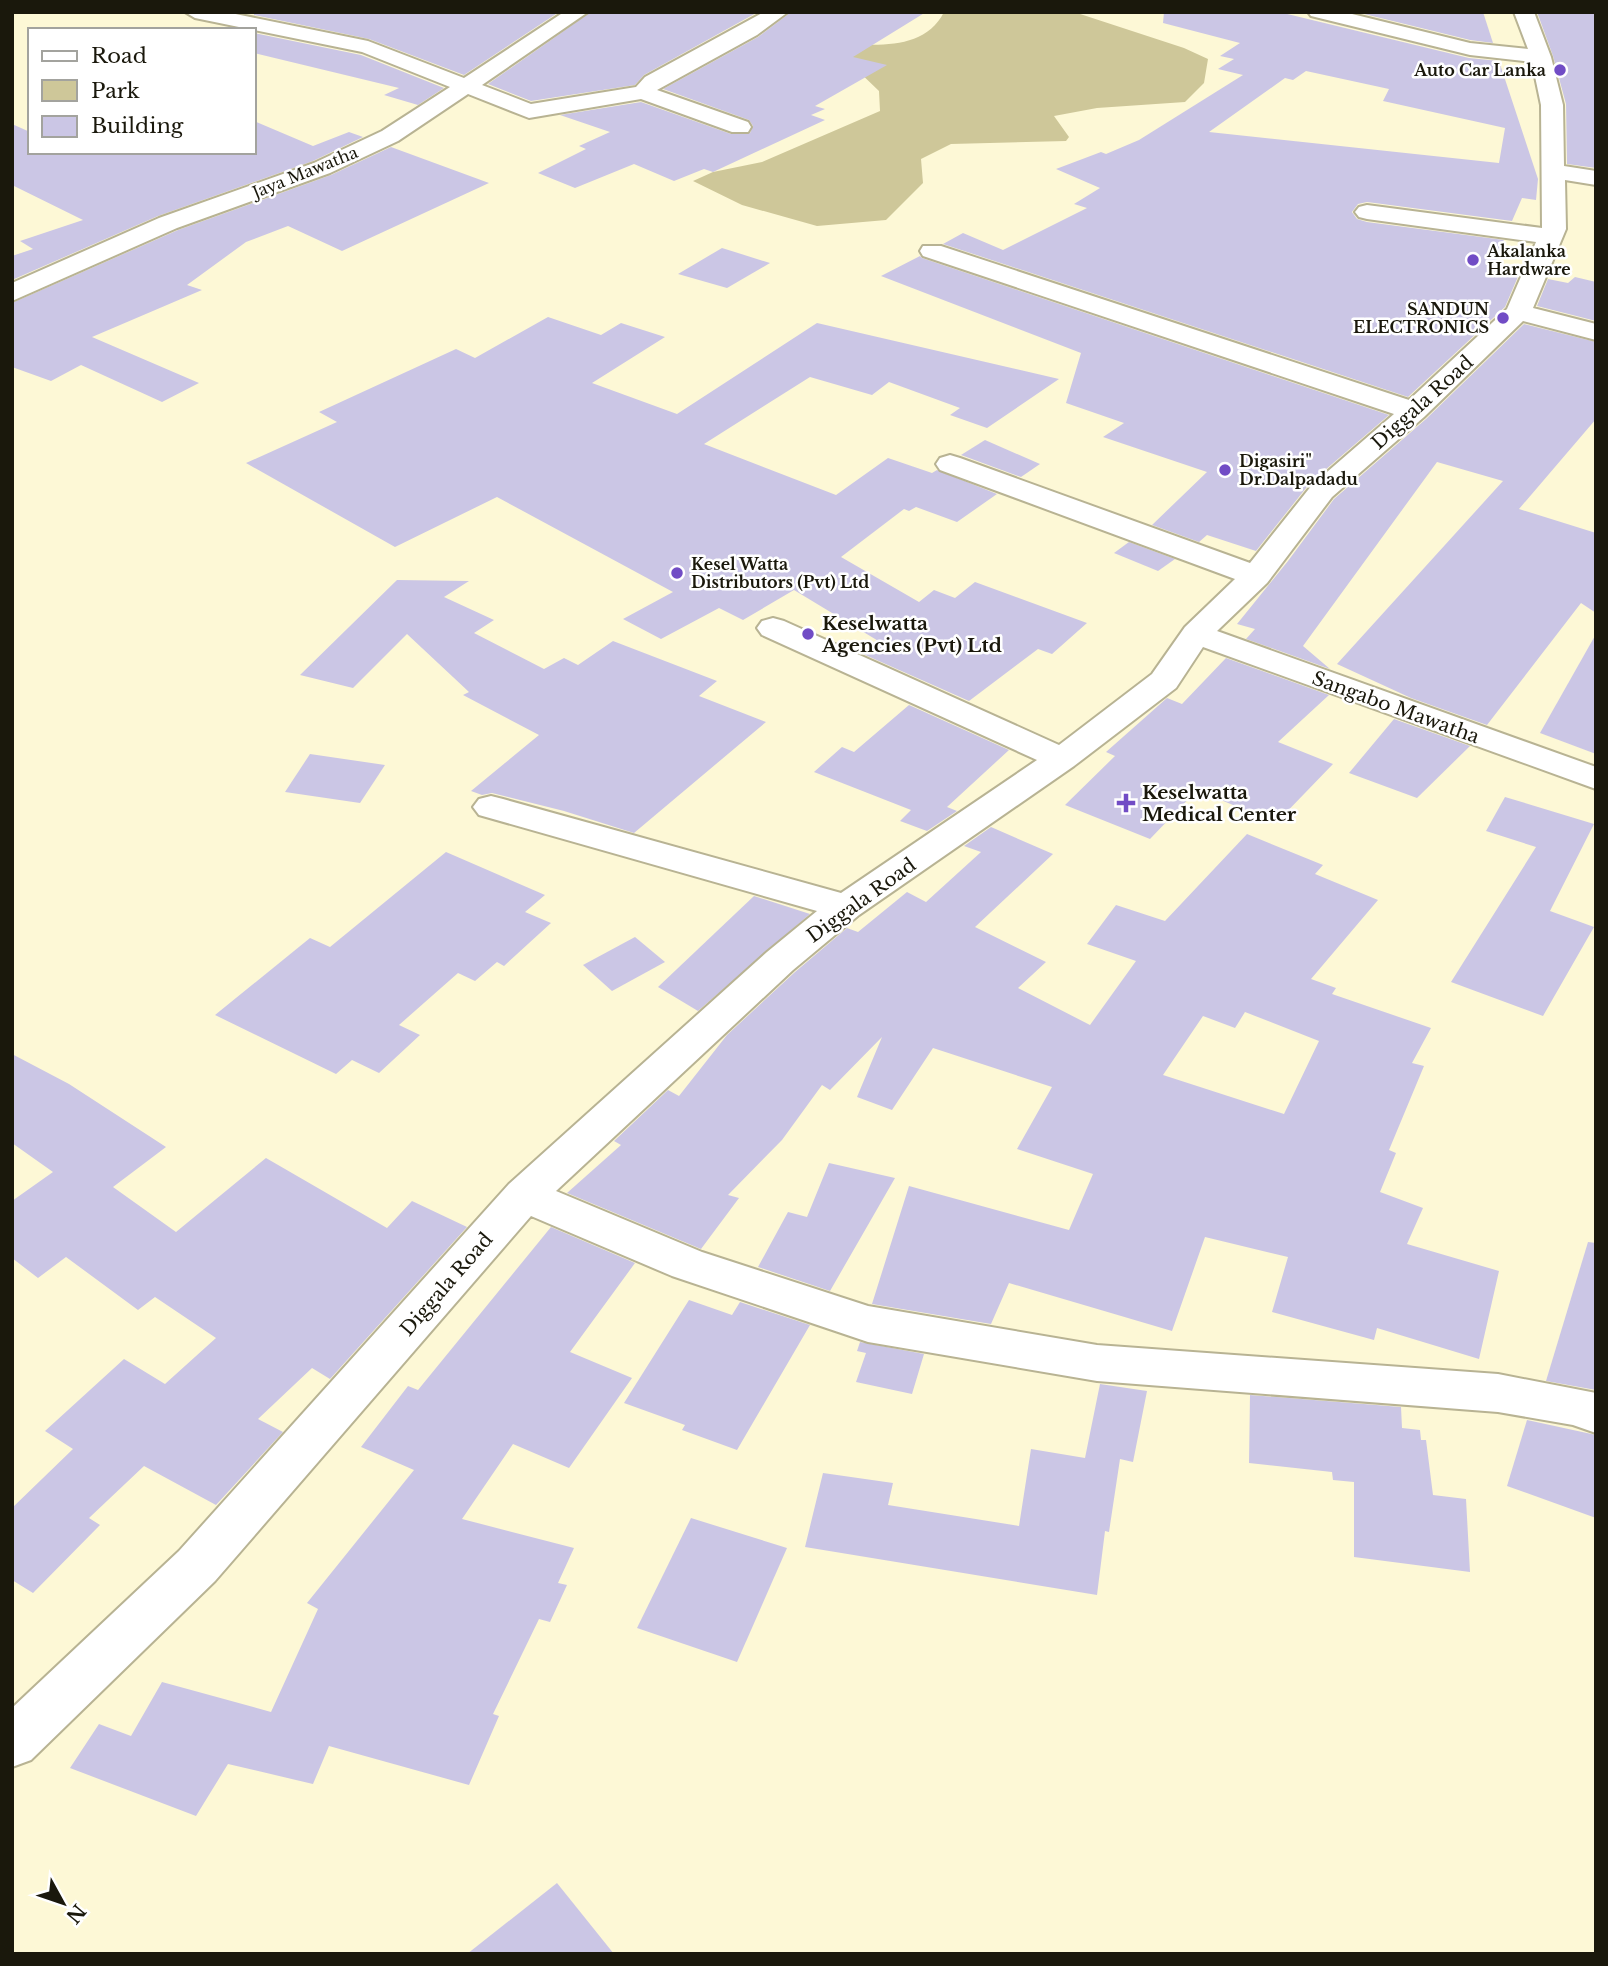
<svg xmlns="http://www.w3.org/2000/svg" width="1608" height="1966" viewBox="0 0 1608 1966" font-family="'Libre Baskerville',serif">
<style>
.green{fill:#cec799}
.building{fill:#cbc6e5;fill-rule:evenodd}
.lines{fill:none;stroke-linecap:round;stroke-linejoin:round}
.minor-casing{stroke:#b8b393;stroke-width:4}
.minor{fill:#fff;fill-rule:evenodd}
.poi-dot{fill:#714cc5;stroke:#fff;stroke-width:2.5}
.labels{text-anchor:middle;stroke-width:5;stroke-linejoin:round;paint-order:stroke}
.far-poi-label{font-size:16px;font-weight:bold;fill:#1a180c;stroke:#fff;text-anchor:start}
.far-street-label{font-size:16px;fill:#1a180c;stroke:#fff}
.street-label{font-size:19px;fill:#1a180c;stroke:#fff}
.poi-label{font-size:19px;font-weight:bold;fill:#1a180c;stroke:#fff;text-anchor:start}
</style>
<rect width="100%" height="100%" fill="#fdf8d6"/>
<!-- green -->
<path class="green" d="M944,12H1074L1184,48L1208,59L1204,83L1185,102L1097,108L1054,116L1069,137L1066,141L951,144L921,159L923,183L886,220L817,226L742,205L693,181L713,172L762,162L880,111L879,91L829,43C868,44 923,54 944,12Z"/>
<!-- building -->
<g class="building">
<path d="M254,12H559L464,75L369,39L254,15Z"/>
<path d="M591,12H758L644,75L635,85L531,101L488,84Z"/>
<path d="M791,12H926L853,57L887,65L815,106L825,109L811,115L825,120L713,172L704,169L674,181L634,164L575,188L538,173L586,149L579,146L610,132L560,115L641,102L731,134L750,133L753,126L749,120L663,89L758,37Z"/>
<path d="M1164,12H1279L1469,58L1499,61L1538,179L1536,200L1522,198L1512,221L1367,202L1358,204L1352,212L1357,219L1367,222L1504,240L1494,266L1520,272L1505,307L1408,397L943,244L963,233L1003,250L1087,208L1074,204L1100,188L1056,169L1101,152L1106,154L1139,140L1243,75L1218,69L1234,59L1220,56L1240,43L1163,23ZM1306,71L1389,89L1383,101L1505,128L1499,163L1209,132L1285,78L1293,80Z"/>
<path d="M1356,12H1483L1493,43L1470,40Z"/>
<path d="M1537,12H1596V168L1567,164L1566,104L1553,56Z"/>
<path d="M254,33L361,55L444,88L418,105L384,95L399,88L254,53Z"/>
<path d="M254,121L313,146L349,132L363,137L313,161L158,216L12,280V256L33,249L20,241L83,220L12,185V124L30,132V152H254Z"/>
<path d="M391,147L489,183L342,251L288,226L246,242L187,285L202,290L92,337L199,383L162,402L81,365L51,381L12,367V303L178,230L331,175Z"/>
<path d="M722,248L770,263L727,288L678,274Z"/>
<path d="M920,256L922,258L1389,415L1310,483L1256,551L1207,535L1199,542L1152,525L1207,472L1103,437L1124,423L1066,403L1081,353L881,276Z"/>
<path d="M1575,277L1596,282V321L1537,306L1548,279L1568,283Z"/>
<path d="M548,317L601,335L621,323L665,337L592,383L677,414L817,323L1059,379L987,428L950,415L960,408L889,382L872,395L810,377L704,444L836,495L888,458L932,473L937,470L997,494L957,522L916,507L909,511L904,509L841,557L919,602L934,590L955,598L975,582L1087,623L1052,654L1038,649L969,701L863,654L880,642L794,590L743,620L719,608L661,639L623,619L673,592L497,497L395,547L246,463L337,422L319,412L456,349L475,358Z"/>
<path d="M1524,324L1596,342V419L1519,509L1596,533V613L1581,603L1487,725L1411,698L1337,664L1503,481L1437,462L1303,646L1330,669L1246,639L1255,629L1237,624L1288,561L1334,499L1426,419Z"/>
<path d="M985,440L1040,464L1021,477L961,455Z"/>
<path d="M1129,542L1175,559L1158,571L1114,553Z"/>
<path d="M397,580L469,581L444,597L494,620L474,633L544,669L564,658L578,665L613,641L717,681L699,696L766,722L634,833L564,811L492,793L482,795L471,791L539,735L463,695L469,692L407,634L353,688L300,675Z"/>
<path d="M1596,634V754L1540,733Z"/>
<path d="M1226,658L1329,695L1278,742L1333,764L1276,823L1197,790L1150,839L1065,805L1115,756L1106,752L1167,698L1182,704Z"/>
<path d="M909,705L1009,750L947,807L957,811L927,831L900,821L911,810L814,772L842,747L854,752Z"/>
<path d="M1394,719L1470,746L1417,798L1349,773Z"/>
<path d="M310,754L385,765L360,803L285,792Z"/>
<path d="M1505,797L1594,824L1550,911L1594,927L1543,1016L1451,982L1536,847L1486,831Z"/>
<path d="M991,827L1053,854L975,927L1046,962L1018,988L1090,1025L1136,961L1087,944L1116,905L1165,921L1247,834L1323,865L1315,874L1378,900L1311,979L1336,988L1332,994L1431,1028L1412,1063L1424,1066L1389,1150L1396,1153L1380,1192L1423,1208L1407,1244L1499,1271L1479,1359L1377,1328L1374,1340L1272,1312L1288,1257L1205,1237L1172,1331L1009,1283L991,1324L872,1304L909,1186L1069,1230L1093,1174L1017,1149L1052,1087L933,1048L892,1110L857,1097L882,1037L830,1090L822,1085L782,1140L728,1195L739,1198L701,1249L567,1193L621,1145L614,1141L668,1090L679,1096L727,1035L795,972L847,928L858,932L907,892L926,902L981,852L964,846ZM1245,1012L1319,1041L1284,1114L1163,1075L1203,1016L1235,1028Z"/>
<path d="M446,852L545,895L525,912L551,923L504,966L497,962L475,981L458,973L399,1025L420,1035L379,1073L352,1060L336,1074L215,1015L310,938L330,947Z"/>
<path d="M754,896L810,914L698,1011L658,987Z"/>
<path d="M635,937L665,962L612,991L583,965Z"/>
<path d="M12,1054L69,1084L166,1147L113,1187L176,1232L266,1158L387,1228L412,1201L467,1227L330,1379L312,1368L258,1419L283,1432L216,1505L144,1466L89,1518L100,1525L33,1593L12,1580V1508L73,1449L45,1431L124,1359L165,1384L216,1338L155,1297L138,1310L66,1257L38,1278L12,1258V1201L53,1172L12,1143Z"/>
<path d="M829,1163L895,1178L830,1291L758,1267L788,1212L807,1217Z"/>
<path d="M551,1227L635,1263L570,1352L632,1378L569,1468L513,1444L462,1519L574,1548L558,1583L567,1585L550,1622L539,1619L493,1714L499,1716L469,1785L329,1746L313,1784L228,1764L196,1816L70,1768L99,1724L131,1736L162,1682L271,1712L318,1609L307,1603L414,1470L361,1447L408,1386L418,1390Z"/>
<path d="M1588,1242L1596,1243V1390L1546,1381Z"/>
<path d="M689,1300L732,1315L740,1302L810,1325L737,1450L682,1430L685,1425L624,1403Z"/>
<path d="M860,1342L924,1354L912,1394L856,1382L866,1353L857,1351Z"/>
<path d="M1100,1384L1147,1391L1133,1462L1120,1459L1109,1532L1105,1531L1097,1595L805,1547L823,1473L893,1483L888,1505L1019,1526L1031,1449L1085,1458Z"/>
<path d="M1250,1395L1401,1407L1402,1428L1420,1430L1421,1440H1426L1433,1495L1466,1499L1470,1572L1354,1557V1482L1333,1480L1332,1472L1249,1463Z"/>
<path d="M1527,1420L1596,1435V1518L1507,1486Z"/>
<path d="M691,1518L787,1548L737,1662L637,1628Z"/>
<path d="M557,1883L614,1954H467Z"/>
</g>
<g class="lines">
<defs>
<g id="minor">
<path d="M185,12H226L368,41L464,78L564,12H588L482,85L531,104L636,87L645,77L764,12H788L757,35L657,90L748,122L751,127L748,132H732L641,99L529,118L468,94L398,141L330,173L177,228L12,301V283L159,218L314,163L382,131L450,87L362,52L195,18Z"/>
<path d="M1308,12H1344L1470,43L1528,49L1514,12H1534L1551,57L1563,105L1564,166L1596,171V185L1565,180L1566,229L1533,308L1596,324V340L1523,321L1424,417L1332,497L1267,583L1217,631L1596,767V789L1203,647L1176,688L1074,766L859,915L793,970L556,1191L702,1252L868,1306L1097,1345L1498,1374L1596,1393V1433L1573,1425L1498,1412L1097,1381L868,1342L672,1276L531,1216L215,1581L31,1760L12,1767V1708L179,1551L509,1184L767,952L817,911L479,815L473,807L479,799L491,796L503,799L841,893L1037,760L762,635L757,628L762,621L773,618L784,621L1059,745L1152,674L1185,627L1235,579L940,470L936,464L940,458L950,455L960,458L1250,563L1312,485L1394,414L923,256L920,251L923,246H941L1409,400L1507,309L1536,242L1367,219L1359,217L1355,212L1359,207L1367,205L1542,228L1541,105L1532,62L1470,55L1311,16Z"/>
</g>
</defs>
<!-- minor casing -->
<use href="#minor" class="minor-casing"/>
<!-- minor -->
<use href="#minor" class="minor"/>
</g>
<!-- markers -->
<g class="poi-dot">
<circle cx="1560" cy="70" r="7"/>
<circle cx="1473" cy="260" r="7"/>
<circle cx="1503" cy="318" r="7"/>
<circle cx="1225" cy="470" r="7"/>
<circle cx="677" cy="573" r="7"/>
<circle cx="808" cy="634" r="7"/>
<path d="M1122.5 792.5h7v7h7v7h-7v7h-7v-7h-7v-7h7z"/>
</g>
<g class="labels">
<!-- far-poi labels -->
<g class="far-poi-label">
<text x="1546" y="76" text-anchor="end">Auto Car Lanka</text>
<text x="1487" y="257">Akalanka<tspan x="1487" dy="18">Hardware</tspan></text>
<text x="1489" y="315" text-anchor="end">SANDUN<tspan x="1489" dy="18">ELECTRONICS</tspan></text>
<text x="1239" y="467">Digasiri"<tspan x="1239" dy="18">Dr.Dalpadadu</tspan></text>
<text x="691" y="570">Kesel Watta<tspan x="691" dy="18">Distributors (Pvt) Ltd</tspan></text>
</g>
<!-- far-street labels -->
<g class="far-street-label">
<text transform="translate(305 172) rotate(-22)" y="6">Jaya Mawatha</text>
</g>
<!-- street labels -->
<g class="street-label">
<text transform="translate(1422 402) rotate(-42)" y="7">Diggala Road</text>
<text transform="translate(1396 707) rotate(20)" y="7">Sangabo Mawatha</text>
<text transform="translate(861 900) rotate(-36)" y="7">Diggala Road</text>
<text transform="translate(446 1284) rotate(-49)" y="7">Diggala Road</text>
</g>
<!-- poi labels -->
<g class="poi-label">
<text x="822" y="630">Keselwatta<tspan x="822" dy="22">Agencies (Pvt) Ltd</tspan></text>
<text x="1142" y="799">Keselwatta<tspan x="1142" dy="22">Medical Center</tspan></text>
</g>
</g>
<!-- border -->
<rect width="1608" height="1966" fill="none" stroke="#1a180c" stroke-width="28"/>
<!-- legend -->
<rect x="28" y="28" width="228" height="126" fill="#ffffff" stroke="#a3a39e" stroke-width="2"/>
<rect x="42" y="51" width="35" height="10" fill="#ffffff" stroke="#a3a39e" stroke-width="2"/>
<text x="91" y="63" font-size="21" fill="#1a180c">Road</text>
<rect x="42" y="80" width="35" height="21" fill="#cec799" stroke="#a3a39e" stroke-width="2"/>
<text x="91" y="98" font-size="21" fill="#1a180c">Park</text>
<rect x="42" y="116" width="35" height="21" fill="#cbc6e5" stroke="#a3a39e" stroke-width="2"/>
<text x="91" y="133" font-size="21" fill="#1a180c">Building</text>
<!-- north arrow -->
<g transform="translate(63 1903) rotate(130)" stroke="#ffffff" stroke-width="5" paint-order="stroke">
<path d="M0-5L12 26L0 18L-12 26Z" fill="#1a180c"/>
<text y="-10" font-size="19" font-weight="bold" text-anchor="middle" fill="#1a180c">N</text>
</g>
</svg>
